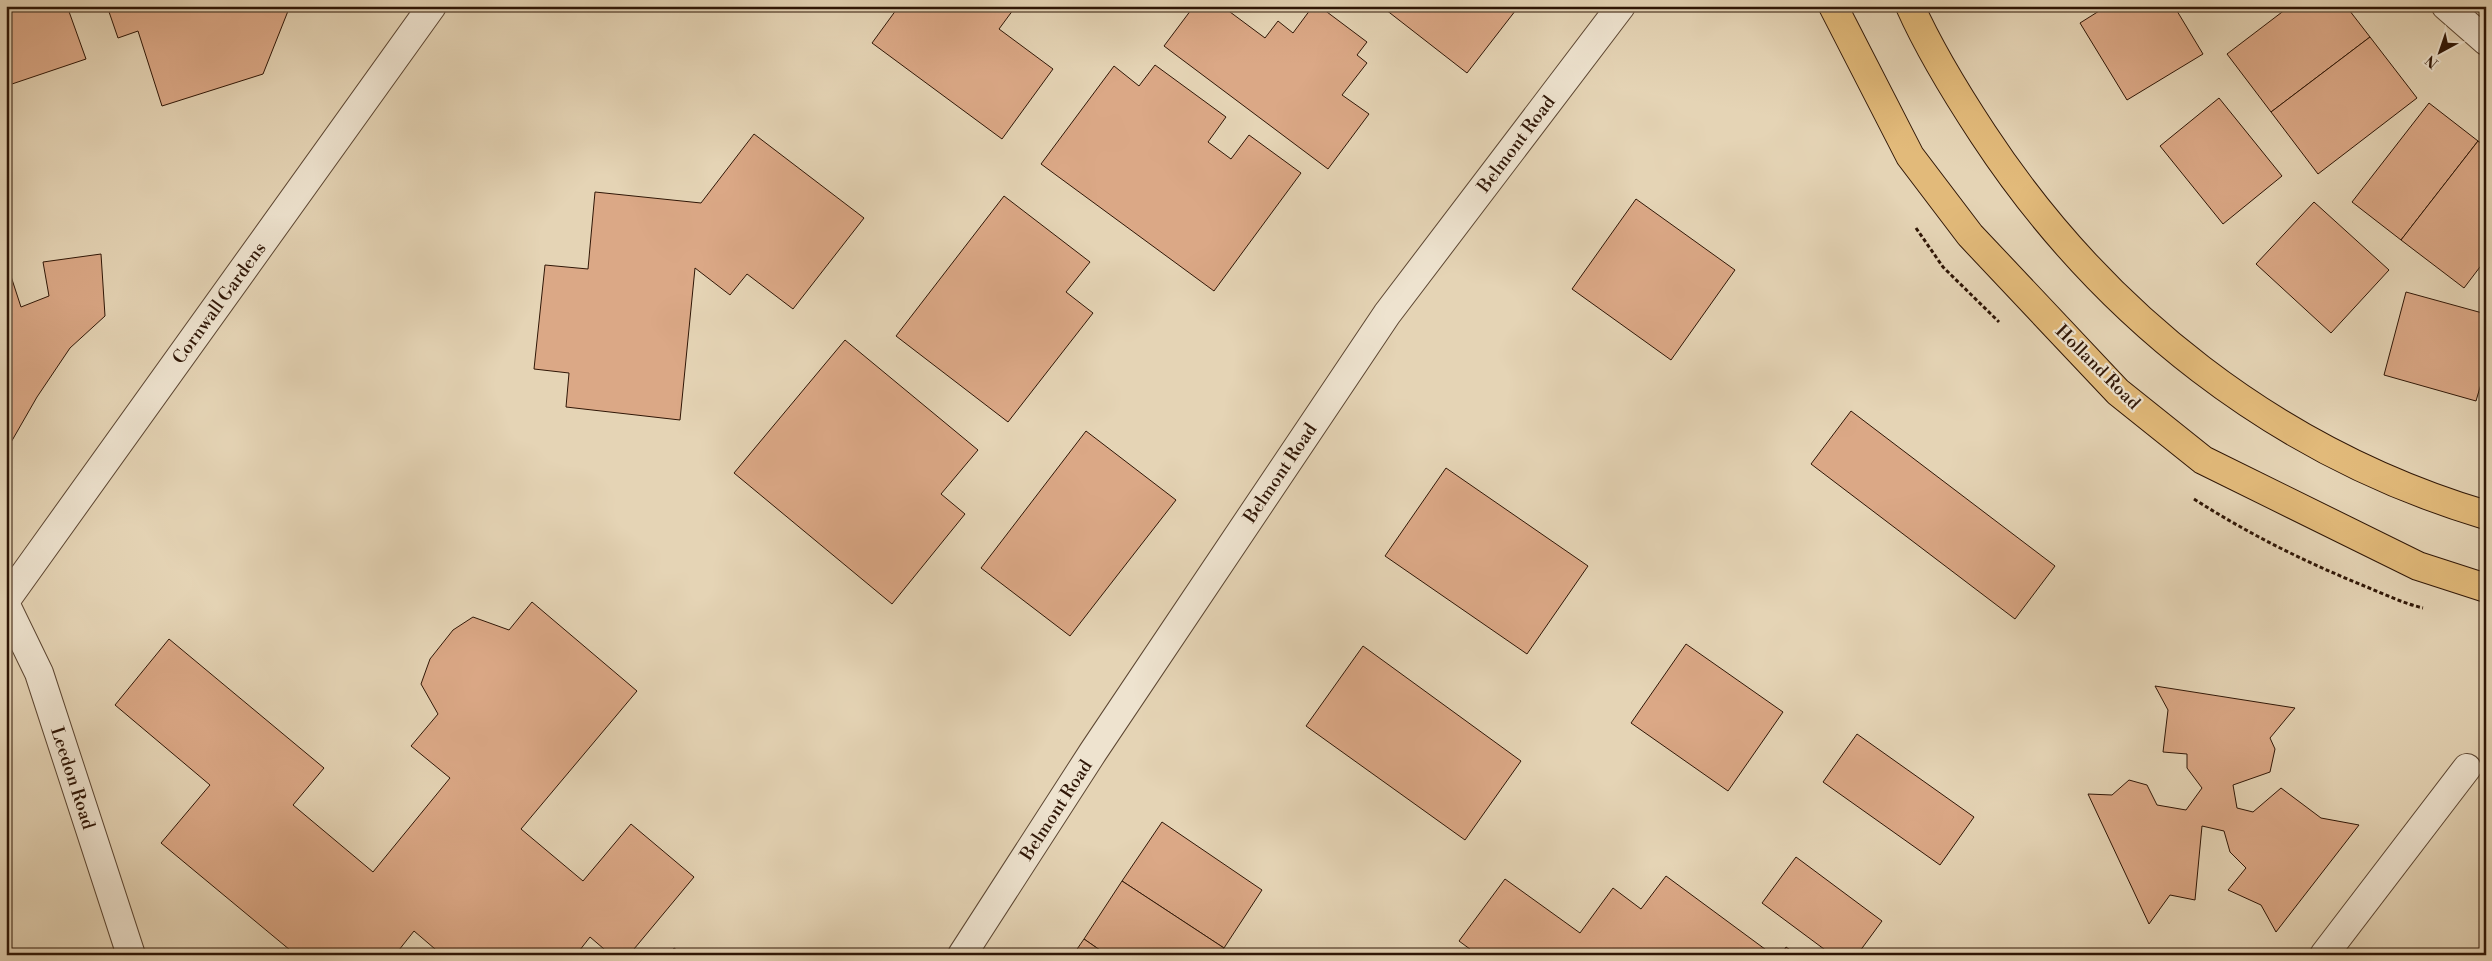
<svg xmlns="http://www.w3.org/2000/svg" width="2492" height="961" viewBox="0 0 2492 961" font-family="'Libre Bodoni',serif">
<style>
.building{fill:#dba886;stroke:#2f1606}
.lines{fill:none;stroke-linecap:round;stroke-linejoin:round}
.minor-casing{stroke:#5c4632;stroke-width:30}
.major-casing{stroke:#2f1606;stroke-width:30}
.path{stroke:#2f1606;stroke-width:3;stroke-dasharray:4 2.5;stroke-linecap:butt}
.minor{stroke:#eee3cf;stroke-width:28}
.major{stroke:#e2ba7a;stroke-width:28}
.labels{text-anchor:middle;stroke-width:4.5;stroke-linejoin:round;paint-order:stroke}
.street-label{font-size:18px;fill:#2f1606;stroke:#eee3cf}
</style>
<rect width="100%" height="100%" fill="#e5d4b5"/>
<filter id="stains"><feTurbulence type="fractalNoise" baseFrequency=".004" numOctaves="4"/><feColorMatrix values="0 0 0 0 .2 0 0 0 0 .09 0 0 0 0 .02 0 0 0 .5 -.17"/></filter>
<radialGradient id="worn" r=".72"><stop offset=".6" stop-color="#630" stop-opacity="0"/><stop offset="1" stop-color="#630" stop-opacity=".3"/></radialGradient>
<!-- building -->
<g class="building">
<path d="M8,6H67L86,59L6,86V7Z"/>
<path d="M107,6H290L263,74L162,106L138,31L118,38Z"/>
<path d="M899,6H1016L999,29L1053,69L1002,139L872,43Z"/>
<path d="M1194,6H1222L1265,38L1278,21L1293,33L1313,6H1319L1367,42L1357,55L1367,63L1342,95L1369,114L1328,169L1164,46Z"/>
<path d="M1381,6H1519L1467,73Z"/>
<path d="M2107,6H2174L2203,54L2127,100L2080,23Z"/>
<path d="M2290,6H2346L2370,37L2271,112L2227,54Z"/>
<path d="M2370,37L2417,98L2318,174L2271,112Z"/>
<path d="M1155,65L1226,117L1208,142L1231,159L1249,135L1301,173L1214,291L1041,164L1114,66L1139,86Z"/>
<path d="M2219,98L2282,176L2223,224L2160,146Z"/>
<path d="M2429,103L2478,141L2401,240L2352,202Z"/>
<path d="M754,134L864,218L793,309L747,274L730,295L695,268L680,420L566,407L569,373L534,369L545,265L588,269L595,192L701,203Z"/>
<path d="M2478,141L2486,147V259L2464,288L2401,240Z"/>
<path d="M1004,196L1090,262L1066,292L1093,313L1008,422L896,336Z"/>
<path d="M1636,199L1735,270L1671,360L1572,289Z"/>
<path d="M2314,202L2389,270L2331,333L2256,264Z"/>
<path d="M101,254L105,316L70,348L37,397L6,451V261L21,307L49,296L43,262Z"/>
<path d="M2406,292L2486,314V367L2476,401L2384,375Z"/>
<path d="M845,340L978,450L941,494L965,514L892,604L734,473Z"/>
<path d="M1851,411L2055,566L2015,619L1811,464Z"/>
<path d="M1086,431L1176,500L1070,636L981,568Z"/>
<path d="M1446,468L1588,566L1527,654L1385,556Z"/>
<path d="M532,602L637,691L521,829L583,881L631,824L694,877L629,955H611L590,937L576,955H442L414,931L395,955H296L161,843L210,785L115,705L169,639L324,768L293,805L373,872L450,778L411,746L438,714L421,684L430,659L453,630L473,617L509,630Z"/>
<path d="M1686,644L1783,712L1728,791L1631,723Z"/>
<path d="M1363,646L1521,761L1465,840L1306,726Z"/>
<path d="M2155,686L2295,708L2270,738L2275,749L2270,772L2233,785L2237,808L2253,812L2281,788L2321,818L2359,825L2276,932L2261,905L2228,890L2246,868L2230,852L2224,831L2202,826L2195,900L2170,895L2149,924L2088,794L2112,795L2129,780L2147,785L2157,805L2186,810L2202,788L2187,768V754L2163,752L2168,710Z"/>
<path d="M1857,734L1974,817L1940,865L1823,782Z"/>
<path d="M1162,822L1262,890L1224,948L1122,881Z"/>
<path d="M1796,857L1882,921L1857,955H1832L1762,903Z"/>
<path d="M1666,876L1773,955H1478L1459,941L1505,879L1580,933L1613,888L1641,909Z"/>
<path d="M1122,881L1224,948L1219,955H1107L1084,939Z"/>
<path d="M1084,939L1107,955H1073Z"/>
<path d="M1786,947L1797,955H1781Z"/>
<path d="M674,948L684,955H669Z"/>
</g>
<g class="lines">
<defs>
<g id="minor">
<path d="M2446,6L2486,41"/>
<path d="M6,600L432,6"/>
<path d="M6,605L39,673L131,955"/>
<path d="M962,955L1093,752L1387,314L1621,6"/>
<path d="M2324,955L2467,768"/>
</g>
<g id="major">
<path d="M1833,6L1910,156L1970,235L2118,392L2203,460L2418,566L2486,588"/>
<path d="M1910,6C1930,51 1956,93 1983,134C2102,315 2277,453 2486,515"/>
</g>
</defs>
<!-- minor casing -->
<use href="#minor" class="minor-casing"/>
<!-- major casing -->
<use href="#major" class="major-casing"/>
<!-- path -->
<g class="path">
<path d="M1916,228L1943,267L1999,322"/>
<path d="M2194,499C2247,533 2303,561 2362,585C2382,593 2402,603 2423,608"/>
</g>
<!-- minor -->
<use href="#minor" class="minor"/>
<!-- major -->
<use href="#major" class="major"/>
</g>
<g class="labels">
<!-- street labels -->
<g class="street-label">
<text transform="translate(1516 144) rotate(-53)" y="6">Belmont Road</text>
<text transform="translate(219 303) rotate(-54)" y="6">Cornwall Gardens</text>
<text transform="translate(2098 367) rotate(45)" y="6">Holland Road</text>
<text transform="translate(1280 473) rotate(-56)" y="6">Belmont Road</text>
<text transform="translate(73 778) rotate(72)" y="6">Leedon Road</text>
<text transform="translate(1056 810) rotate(-57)" y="6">Belmont Road</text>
</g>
</g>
<!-- margin -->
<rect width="2492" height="961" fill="none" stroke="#e5d4b5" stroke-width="25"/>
<rect x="8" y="8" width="2477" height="946" fill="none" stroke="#2f1606" stroke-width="2.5"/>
<rect x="12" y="12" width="2467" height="936" fill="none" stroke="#2f1606"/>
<!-- north arrow -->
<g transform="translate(2440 52) rotate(220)" stroke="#eee3cf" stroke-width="4" paint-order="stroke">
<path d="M0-4L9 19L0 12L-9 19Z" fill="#2f1606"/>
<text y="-8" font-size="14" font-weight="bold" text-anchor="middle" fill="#2f1606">N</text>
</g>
<rect width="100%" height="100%" filter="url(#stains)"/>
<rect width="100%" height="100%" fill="url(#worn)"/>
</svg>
